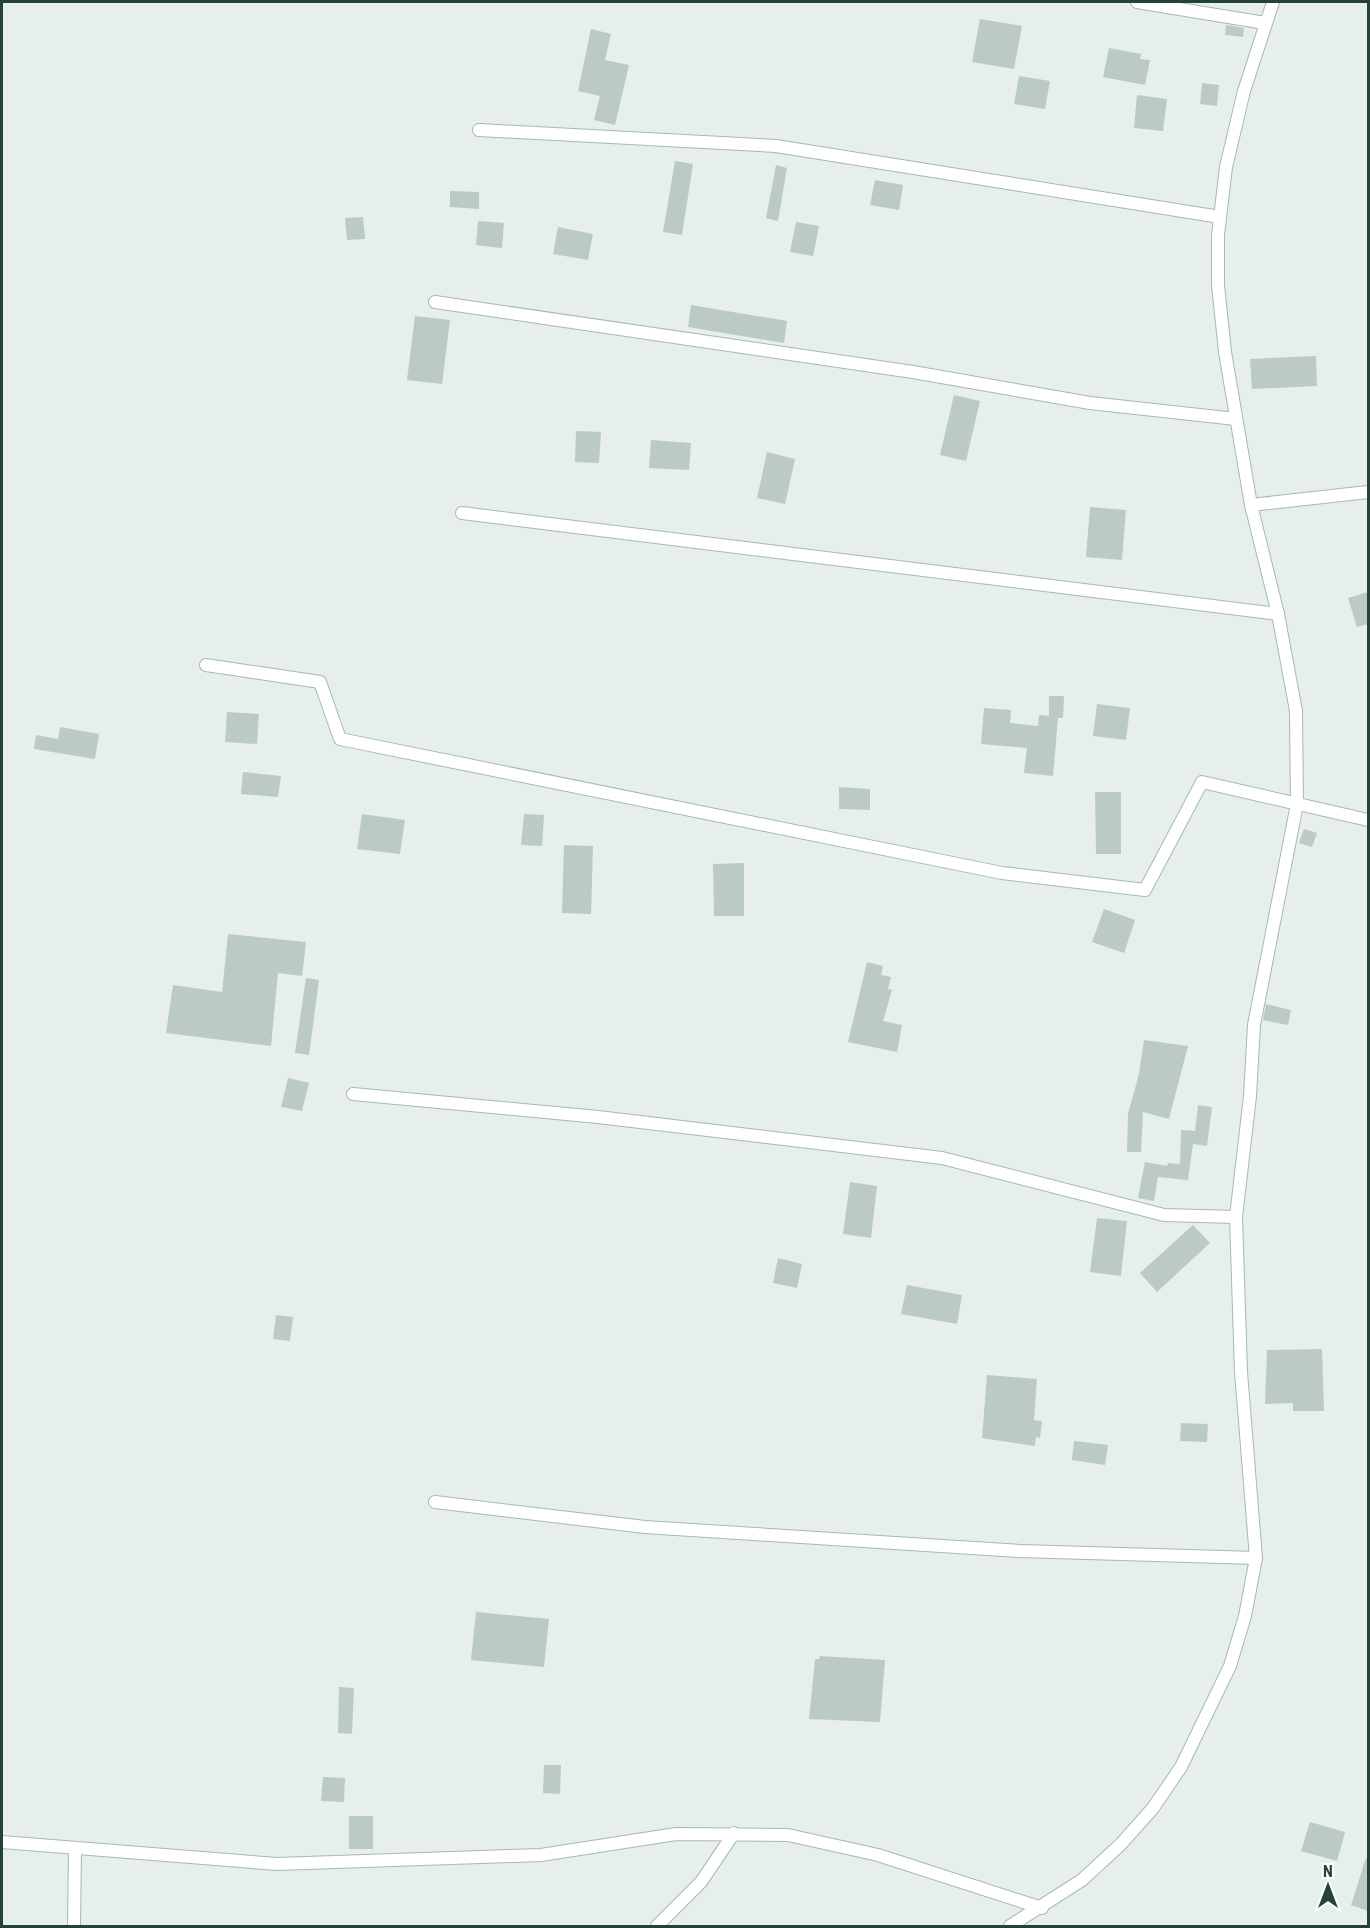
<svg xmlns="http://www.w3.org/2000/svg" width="1370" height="1928" viewBox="0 0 1370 1928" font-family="'Roboto Condensed',sans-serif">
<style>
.building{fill:#bbcac4}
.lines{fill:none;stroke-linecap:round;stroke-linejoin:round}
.minor-casing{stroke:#a8b8b2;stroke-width:14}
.minor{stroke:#fff;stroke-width:12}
</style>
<rect width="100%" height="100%" fill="#e6efeb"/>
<!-- building -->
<g class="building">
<path d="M980,19L1022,26L1014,69L972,62Z"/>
<path d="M1226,25L1244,28L1243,37L1225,35Z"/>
<path d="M591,29L611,34L605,60L629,65L615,125L594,120L600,96L578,91Z"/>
<path d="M1109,48L1141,54L1140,59L1150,60L1145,85L1103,77Z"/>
<path d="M1019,76L1050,81L1045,109L1014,104Z"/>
<path d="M1202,83L1219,85L1217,106L1200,104Z"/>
<path d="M1137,95L1167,99L1163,131L1134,128Z"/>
<path d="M675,161L693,164L682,235L663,232Z"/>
<path d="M776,165L787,168L778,221L766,218Z"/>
<path d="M875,180L903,185L899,210L870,205Z"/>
<path d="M450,191L479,192V209L450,207Z"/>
<path d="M363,217L365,239L347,240L345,218Z"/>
<path d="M478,221L504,223L502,248L476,245Z"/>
<path d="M796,222L819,226L813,256L790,252Z"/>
<path d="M558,227L593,234L588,260L553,254Z"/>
<path d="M691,305L787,321L784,343L688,327Z"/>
<path d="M415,316L450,320L442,384L407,380Z"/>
<path d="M1316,356L1317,386L1252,389L1250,359Z"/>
<path d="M954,395L980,401L966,461L940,455Z"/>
<path d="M576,431L601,432L599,463L575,462Z"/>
<path d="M651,440L691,443L689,470L649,468Z"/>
<path d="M767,452L795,459L785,504L757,498Z"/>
<path d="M1090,507L1126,510L1122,560L1086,557Z"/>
<path d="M1368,592V624L1357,627L1348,598Z"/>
<path d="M1049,696H1064L1063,718H1058L1053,776L1024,773L1027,748L981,744L984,708L1011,710L1010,723L1038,726L1039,715L1049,716Z"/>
<path d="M1097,704L1130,708L1126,740L1093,736Z"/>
<path d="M227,712L259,714L257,744L225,742Z"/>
<path d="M60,727L99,734L95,759L34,749L36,735L58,739Z"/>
<path d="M243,772L281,776L278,797L241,794Z"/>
<path d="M839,787L870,789V810L839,809Z"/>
<path d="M1095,792H1121V854H1096Z"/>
<path d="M362,814L405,820L400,854L357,849Z"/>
<path d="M524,814L544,815L542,846L521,845Z"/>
<path d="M1304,829L1317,833L1312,847L1299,843Z"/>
<path d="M564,845L593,846L591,914L562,913Z"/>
<path d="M744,863V916H714L713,864Z"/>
<path d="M1104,909L1135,920L1124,953L1092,942Z"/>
<path d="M228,934L306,942L302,976L278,973L271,1046L166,1033L173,985L222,992Z"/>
<path d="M867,962L883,966L881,975L891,977L888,989L892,990L883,1021L902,1025L897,1052L848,1042Z"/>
<path d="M306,978L319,980L309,1055L295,1053Z"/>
<path d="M1266,1004L1291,1010L1288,1025L1263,1020Z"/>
<path d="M1144,1040L1188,1046L1169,1119L1143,1112L1141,1152H1127L1128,1114L1139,1074Z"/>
<path d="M288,1078L309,1083L302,1111L281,1107Z"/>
<path d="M1198,1105L1212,1107L1207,1146L1193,1144L1188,1180L1158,1177L1154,1201L1138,1198L1145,1162L1167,1166L1168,1163L1180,1164L1181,1130L1195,1131Z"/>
<path d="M850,1182L877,1186L871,1238L843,1234Z"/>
<path d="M1097,1218L1127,1221L1121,1276L1090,1272Z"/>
<path d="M1193,1225L1210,1243L1157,1292L1140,1273Z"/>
<path d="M778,1258L802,1264L797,1288L773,1283Z"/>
<path d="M907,1285L962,1295L957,1324L901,1314Z"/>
<path d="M276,1315L293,1317L290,1341L273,1339Z"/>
<path d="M1322,1349L1324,1411H1293V1403L1265,1404L1267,1350Z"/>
<path d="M987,1375L1037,1379L1034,1420L1042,1421L1040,1438L1036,1437L1035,1446L982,1438Z"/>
<path d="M1181,1423L1208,1424L1207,1442L1180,1441Z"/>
<path d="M1074,1441L1108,1445L1105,1465L1072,1460Z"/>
<path d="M476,1612L549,1619L544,1667L471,1660Z"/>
<path d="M820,1656L885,1660L880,1722L809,1719L815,1659H819Z"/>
<path d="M339,1687L354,1688L352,1734L338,1733Z"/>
<path d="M544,1765H561L560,1794L543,1793Z"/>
<path d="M323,1777L345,1778L344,1802L321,1801Z"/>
<rect x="349" y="1816" width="24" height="33"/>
<path d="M1310,1822L1345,1832L1337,1861L1301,1851Z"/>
<path d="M1366,1858L1368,1859V1911L1351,1905Z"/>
</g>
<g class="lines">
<defs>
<g id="minor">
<path d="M1137,2L1265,23"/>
<path d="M479,130L776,146L1220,217"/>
<path d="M435,302L913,372L1090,403L1236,419"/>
<path d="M1251,505L1368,492"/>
<path d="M462,513L1278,614"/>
<path d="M206,665L320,682L340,739L1002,873L1145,890L1202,782L1368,820"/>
<path d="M353,1094L598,1117L942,1158L1164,1215L1236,1217"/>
<path d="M435,1502L645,1527L1020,1551L1256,1558"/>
<path d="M2,1842L277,1864L541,1855L676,1834L788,1835L878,1855L1042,1908"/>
<path d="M74,1926L75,1848"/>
<path d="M657,1926L701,1882L734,1833"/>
<path d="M1010,1926L1082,1880L1121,1844L1153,1808L1181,1767L1230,1666L1245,1616L1256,1558L1241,1372L1236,1217L1250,1096L1254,1025L1297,804L1296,711L1278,614L1251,505L1225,352L1218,285V235L1226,167L1244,91L1273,2"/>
</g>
</defs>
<!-- minor casing -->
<use href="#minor" class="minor-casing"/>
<!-- minor -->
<use href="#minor" class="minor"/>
</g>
<!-- border -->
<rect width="1370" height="1928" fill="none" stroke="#24423a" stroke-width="6"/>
<!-- north arrow -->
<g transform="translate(1328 1886)" stroke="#f7fbf9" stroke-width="4.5" paint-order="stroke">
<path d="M0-4.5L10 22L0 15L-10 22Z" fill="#24423a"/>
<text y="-9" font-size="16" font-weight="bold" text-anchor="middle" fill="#24423a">N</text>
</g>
</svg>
